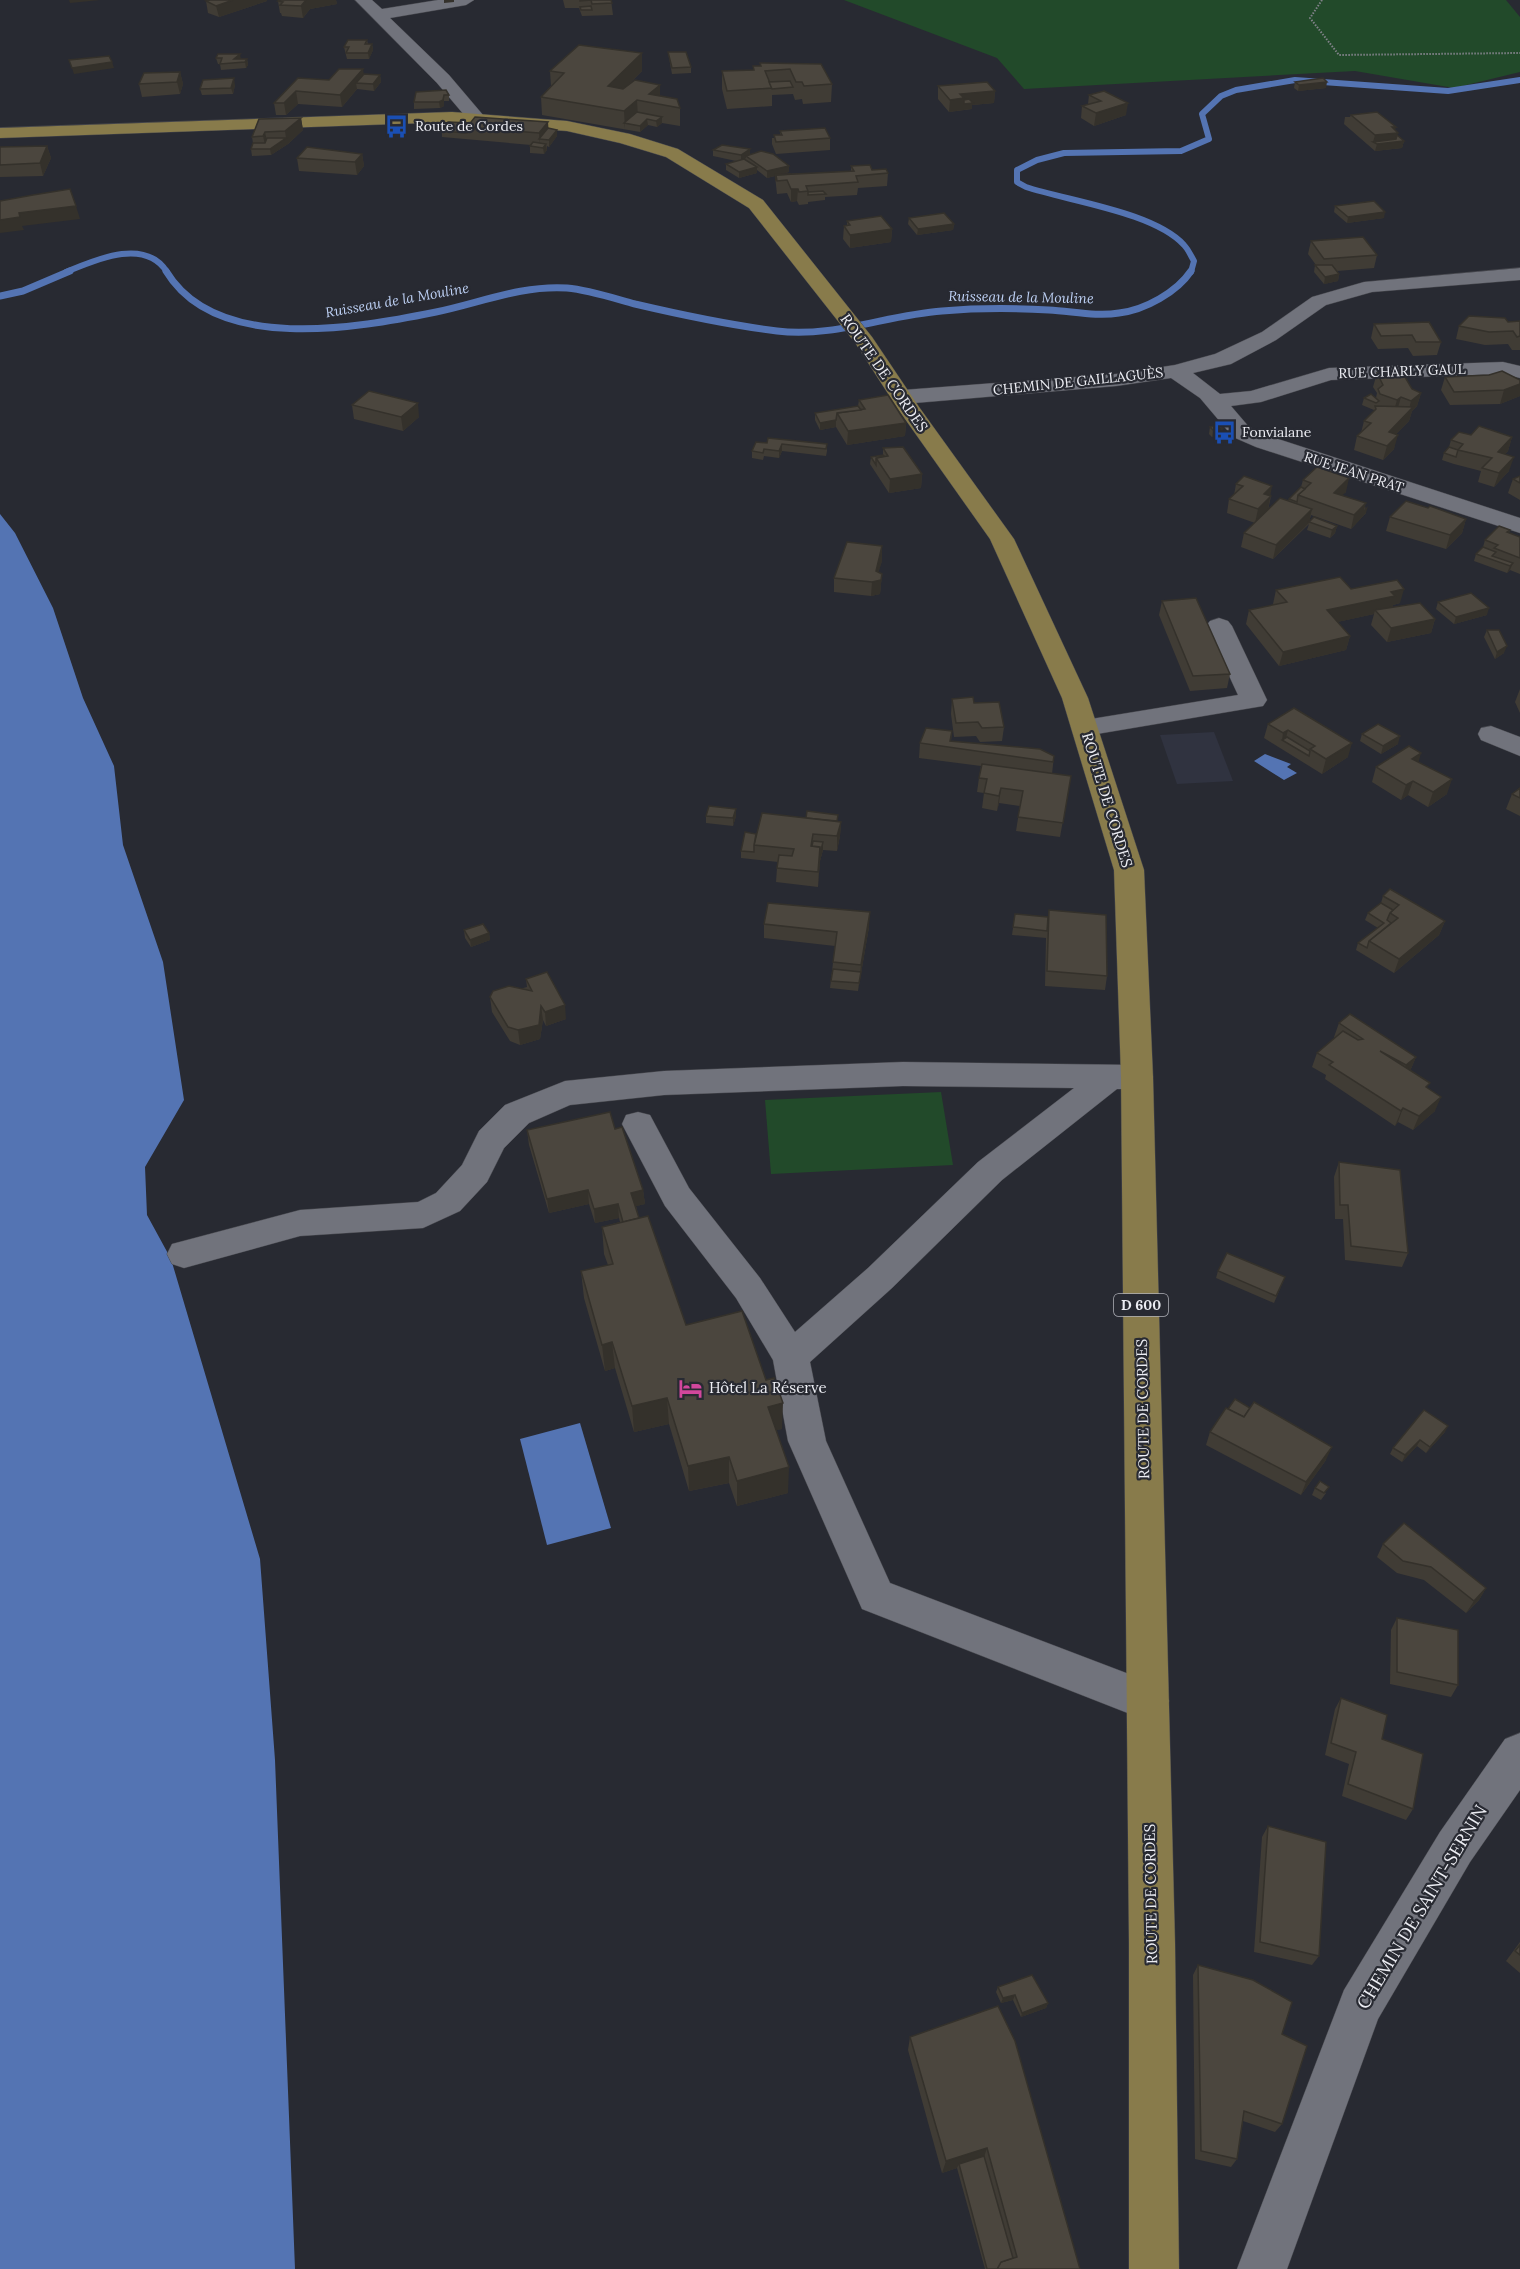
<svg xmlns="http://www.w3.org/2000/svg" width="1520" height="2269" viewBox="0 0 1520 2269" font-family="Lora,serif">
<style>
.built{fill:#303340}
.green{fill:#224a2a}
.water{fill:#5474b3}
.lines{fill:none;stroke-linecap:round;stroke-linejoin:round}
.stream-far1{stroke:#5474b3;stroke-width:6}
.stream{stroke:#5474b3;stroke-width:7}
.minor-casing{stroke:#46474d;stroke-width:1}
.major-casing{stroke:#46474d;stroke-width:1}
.path{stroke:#818289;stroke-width:2;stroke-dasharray:1.5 1.5;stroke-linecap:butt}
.minor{fill:#71737c;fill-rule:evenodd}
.major{fill:#887b4b;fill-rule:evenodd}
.wall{fill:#403c35}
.shaded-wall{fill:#34312b}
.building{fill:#4b463e;stroke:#34312b;stroke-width:1.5}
.labels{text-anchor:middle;stroke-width:4.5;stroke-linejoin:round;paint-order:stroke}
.far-poi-label{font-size:14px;fill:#ecedf3;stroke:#282a32;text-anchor:start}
.far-water-label{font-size:14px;font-style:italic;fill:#bdd0f4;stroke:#282a32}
.far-street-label{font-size:14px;fill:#ecedf3;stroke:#282a32}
.shield{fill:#282a32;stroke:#b1b2b9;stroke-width:1.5}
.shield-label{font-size:14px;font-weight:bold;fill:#ecedf3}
.street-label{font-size:15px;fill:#ecedf3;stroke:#282a32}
.poi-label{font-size:15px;fill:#ecedf3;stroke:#282a32;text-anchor:start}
.near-street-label{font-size:18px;fill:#ecedf3;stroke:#282a32}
</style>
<rect width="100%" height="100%" fill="#282a32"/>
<!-- built -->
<path class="built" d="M1214,732L1233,781L1177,784L1160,735Z"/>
<!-- green -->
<g class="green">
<path d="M844,0H1506L1520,17V72L1454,88L1355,71L1024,89L997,58Z"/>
<path d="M941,1092L953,1165L771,1174L765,1100Z"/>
</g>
<!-- water -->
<g class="water">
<path d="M0,514L15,533L53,608L83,698L114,766L123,845L163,962L184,1100L145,1167L147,1215L171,1259L260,1559L275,1760L295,2269H0Z"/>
<path d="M1265,754L1291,764L1287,767L1297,773L1284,780L1254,761Z"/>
<path d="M580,1423L611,1528L547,1545L520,1439Z"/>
</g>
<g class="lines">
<!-- stream-far1 -->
<g class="stream-far1">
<path d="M66,272C95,260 145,237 167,272"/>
<path d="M1191,272L1194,261C1191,256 1188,249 1184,245C1154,212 1068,201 1026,187L1017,182V170L1037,160L1064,153L1181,151L1209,139L1202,114L1221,96L1236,90L1295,80L1448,91L1520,80"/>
</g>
<!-- stream -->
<g class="stream">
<path d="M166,271C216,354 357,328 436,312C480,303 521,285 567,288C589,290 613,298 635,304C682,315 729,325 777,331C833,338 887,315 942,311C977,308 1014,308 1049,310C1071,311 1097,317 1119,313C1145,310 1177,292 1191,271"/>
<path d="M0,296L23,291L70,271"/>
</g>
<defs>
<g id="minor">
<path d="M355,0H372L382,9L438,0H474L466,5L390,18L449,75L483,115L486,119L483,123H471L437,83Z"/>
<path d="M1520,268V280L1372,292L1326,305L1276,340L1231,364L1193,373L1220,394L1251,391L1329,368L1503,362L1520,366V378L1503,374L1331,380L1261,402L1231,406L1249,427L1272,437L1520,518V533L1256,447L1233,437L1200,398L1171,378L1116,386L903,404L895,402L892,397L895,392L903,390L1116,374L1175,365L1215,354L1262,332L1312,297L1364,282Z"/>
<path d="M1219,618L1228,621L1232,626L1267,700L1263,706L1085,736L1076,734L1072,728L1076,722L1085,720L1238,695L1206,626L1210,621Z"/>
<path d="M1491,726L1520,737V756L1481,740L1478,734L1481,728Z"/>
<path d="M903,1062L1137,1065L1148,1069L1153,1077L1148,1085L1137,1089H1117L1002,1180L892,1288L810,1362L826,1441L890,1583L1163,1687L1169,1701L1163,1715L1148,1721L862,1609L788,1441L773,1360L736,1298L665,1206L622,1124L626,1115L638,1112L650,1115L689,1188L760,1278L795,1332L868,1268L978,1162L1074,1088L903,1086L664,1095L570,1105L529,1123L504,1148L487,1182L460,1211L423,1228L300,1236L184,1268L172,1264L167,1254L172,1244L300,1210L418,1202L436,1193L462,1165L479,1131L505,1105L565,1081L664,1071Z"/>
<path d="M1520,1733V1790L1470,1862L1378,2019L1287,2269H1237L1344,1990L1440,1832L1505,1739Z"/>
</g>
<path id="major" d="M452,112L567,121L630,134L678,149L763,200L872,337L919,407L1014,539L1088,698L1144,870L1153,1077L1175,1943L1179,2269H1129V1943L1121,1077L1114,870L1062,698L990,539L898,409L856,344L749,208L666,157L620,143L567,131L452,122L0,138V128Z"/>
</defs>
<!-- minor casing -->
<use href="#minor" class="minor-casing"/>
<!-- major casing -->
<use href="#major" class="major-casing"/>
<!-- path -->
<path class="path" d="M1322,0L1310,18L1339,55L1520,53"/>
<!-- minor -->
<use href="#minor" class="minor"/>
<!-- major -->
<use href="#major" class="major"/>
</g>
<!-- wall -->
<g class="wall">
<path d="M210,0H267V1L219,17L208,13L206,1Z"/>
<path d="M280,0H336L337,4L310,9L303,18L282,16L281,13H280L278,1Z"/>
<path d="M563,0H611L613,15L582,16L579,8H565Z"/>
<path d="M367,40L368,44H372L373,50L369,59H347L344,47Z"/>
<path d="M668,52L691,67V73L672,74L669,58Z"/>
<path d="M642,53V71L627,86L660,85V96L680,108V126L662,123L657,127L648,125L640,132L542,115L541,97L551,86L550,71Z"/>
<path d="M216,58L247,59L248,65L246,68L221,70L220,64H218Z"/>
<path d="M821,64L832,84L831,102L803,104L802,99L795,100L793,94L772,95V106L727,109L722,89V71L753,70V66Z"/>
<path d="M180,72L183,84L180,94L142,97L139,84Z"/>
<path d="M364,74L380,75L381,82L374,91L357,89L342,107L298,104L286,115H276L274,103L298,78L329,80Z"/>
<path d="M1295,82L1326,88L1298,91L1294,88Z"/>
<path d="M235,85L233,94L202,95L200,89Z"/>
<path d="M938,86L995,91L994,103L972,105V109L949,112L938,99Z"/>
<path d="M416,92L449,95V101H444V106L440,108L414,109V102Z"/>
<path d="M1089,95L1126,115L1094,126L1081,118L1082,106L1088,104Z"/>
<path d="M1351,115L1395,130L1397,135L1404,141L1402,148L1375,151L1344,124L1345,117H1350Z"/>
<path d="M301,118L303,130L288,144L271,155L252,156L251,149L253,143L252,137Z"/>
<path d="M548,122V128L557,136L549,147L547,146V150L544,154L530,153V146L531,145L442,137V131L470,123Z"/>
<path d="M780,131L830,138V150L776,154L772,144V138H774V135H780Z"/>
<path d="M47,146L51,158L43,176L0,177V147Z"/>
<path d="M750,149V154L789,172L781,174L851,172V166L888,173L887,186L858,188L857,195L825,197V200L808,202V204L799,205L797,201L791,202L787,193L777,194L775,176L767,178L757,170V173L739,178L726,170V164L736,161L713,156V150Z"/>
<path d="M362,154L364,166L357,175L299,171L297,158Z"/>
<path d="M1335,206L1384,218L1347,223L1334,212Z"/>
<path d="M909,218L954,224L953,230L917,235L908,224Z"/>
<path d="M847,221L892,229L891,242L850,248L843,239L844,226H847Z"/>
<path d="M1311,241L1377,255L1374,268L1337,271L1339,274L1338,281L1324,284L1314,272L1315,265H1316L1308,254Z"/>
<path d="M1520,321V350H1512L1508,344L1485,345L1456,339L1459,326Z"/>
<path d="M1374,324L1441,342L1437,355L1413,356L1408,348L1378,349L1371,338Z"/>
<path d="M1377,373L1421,393L1417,406L1412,411L1409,421L1396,434L1394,449L1383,460L1354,450L1357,436L1361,433L1364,421L1374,411V410L1362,405L1364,398H1376L1377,393L1373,387Z"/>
<path d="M1445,377L1520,380V396L1500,404L1450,405L1441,390Z"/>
<path d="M859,400L906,423L905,436L847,445L836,427L820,430L815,420V413L858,406Z"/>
<path d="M352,405L419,417L403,431L354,419Z"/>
<path d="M1210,427L1222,435L1212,437L1209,434Z"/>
<path d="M1471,435L1512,437L1508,451L1505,454L1509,471L1494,487L1478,482L1481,471L1454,464L1442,460L1444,453L1449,447L1451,440Z"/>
<path d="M767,443L827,444V451L826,456L782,451L779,458L764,456L763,460L752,458V451Z"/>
<path d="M883,448L922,474L921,488L889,493L870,464L871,457L883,455Z"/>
<path d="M1520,476V500L1508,493L1513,479Z"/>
<path d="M1303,480L1346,492L1342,495L1365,505L1366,513L1351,529L1311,515L1309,522L1337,526L1335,533L1330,538L1307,530L1309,524L1273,559L1241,547L1244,533L1255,523L1227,513L1229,499L1234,495L1236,484L1271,496L1268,510L1288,501L1289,499L1301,487Z"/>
<path d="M1428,508L1466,519L1462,533L1446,549L1386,531L1390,517Z"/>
<path d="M1510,530L1509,533L1520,537V574L1510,570L1507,573L1474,561L1476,554L1483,547L1485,540Z"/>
<path d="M882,561L878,572L882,574L880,594L871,596L834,592V578Z"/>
<path d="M1351,589L1400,603L1393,605L1392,608L1435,619L1431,633L1387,642L1371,625L1374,614L1337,622L1350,636L1346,650L1279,666L1246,624L1249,610L1274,605L1273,604L1276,590Z"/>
<path d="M1162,601L1230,674L1227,688L1190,691L1159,615Z"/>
<path d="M1438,602L1487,615L1454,624L1436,609Z"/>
<path d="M1487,630L1504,653L1495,659L1484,637Z"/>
<path d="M1520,689V713L1515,702Z"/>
<path d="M952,699L974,703L1004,727L1002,741L980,742L976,736L954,737L951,714Z"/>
<path d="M1294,708L1348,757L1322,774L1264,738L1268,724Z"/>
<path d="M952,731L951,741L1054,756L1052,774L1071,776L1060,837L1016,831L1020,806L999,803L997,811L982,808L984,793L977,792L979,778L981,766L919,758L920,743Z"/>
<path d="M1362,734L1398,744L1381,754L1360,741Z"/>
<path d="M1419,762L1447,794L1428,807L1408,795L1401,800L1372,782L1376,767Z"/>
<path d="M1520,788V816L1506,809L1512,794Z"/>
<path d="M706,816H736L733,826L706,823Z"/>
<path d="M838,821L841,822L840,836L837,851L823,850L820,861L818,887L776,882L777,868L778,862L741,858V851L756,834Z"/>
<path d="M1383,896L1445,921L1439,935L1394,973L1356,950L1358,943L1378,928L1365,920L1368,913L1381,903Z"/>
<path d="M1049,910L1107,976L1105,990L1045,986L1046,938L1012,935L1015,914L1048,917Z"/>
<path d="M764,924L869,927L858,991L830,988L835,946L764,938Z"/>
<path d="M464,930L489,933L490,940L471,947L465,938Z"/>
<path d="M526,979L566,1019L546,1026L543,1020L540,1039L520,1045L510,1041L492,1012L490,997L527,987Z"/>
<path d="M1339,1023L1416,1057L1410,1071L1428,1089L1435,1111L1413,1130L1398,1122L1395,1126L1325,1079L1326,1075L1312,1067L1317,1053L1335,1038L1334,1037Z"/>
<path d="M615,1129L643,1190L645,1204L636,1206L639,1218L686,1325L782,1429L776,1430L788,1493L737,1506L729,1483L689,1491L669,1424L634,1432L615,1368L605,1371L584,1298L581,1271L608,1265L604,1254L602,1227L620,1222L619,1218L595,1223L589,1204L549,1213L529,1145L527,1130Z"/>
<path d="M1339,1162L1408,1253L1402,1267L1345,1260L1343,1219H1335L1334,1177Z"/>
<path d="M1218,1271L1285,1277L1274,1303L1216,1278Z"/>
<path d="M1210,1432L1326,1460L1301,1495L1206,1445Z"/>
<path d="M1445,1432L1426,1453L1417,1446L1402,1462L1390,1454L1393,1448Z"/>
<path d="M1315,1488L1326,1493L1321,1500L1312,1495Z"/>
<path d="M1383,1544L1486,1588L1479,1600L1466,1613L1424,1580L1397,1573L1377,1557Z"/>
<path d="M1397,1618L1458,1685L1451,1697L1390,1684L1391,1630Z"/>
<path d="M1341,1698L1382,1739L1413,1809L1406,1820L1342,1796L1349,1764L1325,1755L1335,1709Z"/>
<path d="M1268,1826L1319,1956L1312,1965L1254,1952L1262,1837Z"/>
<path d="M1520,1942V1973L1506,1961Z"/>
<path d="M1198,1965L1282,2034V2124L1275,2132L1243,2121L1237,2159L1231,2167L1195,2159L1193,1975Z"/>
<path d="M998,1987L1048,2003L1046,2008L1021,2017L1013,2000L1001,2003L996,1992Z"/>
<path d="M910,2037L1080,2269H985L957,2168L942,2173L908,2050Z"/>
</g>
<!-- shaded-wall -->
<g class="shaded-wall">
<path d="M69,0H100L70,3Z"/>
<path d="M233,0H267V1L219,17L216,6Z"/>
<path d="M306,0H336L337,4L310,9L303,18L301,6Z"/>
<path d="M444,0H454V2L444,3Z"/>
<path d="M372,44L373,50L369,59L368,53Z"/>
<path d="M642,53V71L614,99L608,86Z"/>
<path d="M240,54L241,60L234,59Z"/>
<path d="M247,59L248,65L246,68L245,62Z"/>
<path d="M112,62L114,68L74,74L72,68Z"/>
<path d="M363,69L365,81L356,83L357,89L342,107L340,95Z"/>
<path d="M180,72L183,84L180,94L177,82Z"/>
<path d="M380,75L381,82L374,91L373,84Z"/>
<path d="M234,78L235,85L233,94L231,88Z"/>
<path d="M1327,82L1326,88L1298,91L1299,85Z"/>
<path d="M660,85V103L649,94Z"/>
<path d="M296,91L298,104L286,115L284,103Z"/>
<path d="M995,91L994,103L972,105V109L963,110L964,104L963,110L949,112L950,100L960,94Z"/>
<path d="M444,95V106L440,108L439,102Z"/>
<path d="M637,100L638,118L624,123L625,129L624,111Z"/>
<path d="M1128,103L1126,115L1094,126L1096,113Z"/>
<path d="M662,117V123L657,127L656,121Z"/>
<path d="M301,118L303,130L288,144L271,155L270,149L286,138L285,131Z"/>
<path d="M647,119L648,125L640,132V126Z"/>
<path d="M548,122L549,135L539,139L540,146L539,133Z"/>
<path d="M1392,127H1396L1394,133H1398L1395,142L1404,141L1402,148L1375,151L1377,144L1373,142L1375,135Z"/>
<path d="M557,130V136L549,147V140Z"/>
<path d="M265,132L268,145L266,149L263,136Z"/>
<path d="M546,144L547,150L544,154L543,148Z"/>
<path d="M47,146L51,158L43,176L40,163Z"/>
<path d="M750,149V155L746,156V158L741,162V155Z"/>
<path d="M362,154L364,166L357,175L355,162Z"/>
<path d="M789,166V172L767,178V171Z"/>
<path d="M757,167V173L739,178V172Z"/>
<path d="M791,189H798L797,201L791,202Z"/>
<path d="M76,206L80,219L22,226L24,230L0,233V220L19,213Z"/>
<path d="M1385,212L1384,218L1347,223L1348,217Z"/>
<path d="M954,224L953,230L917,235L918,229Z"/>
<path d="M892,229L891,242L850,248V235Z"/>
<path d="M1339,274L1338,281L1324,284L1325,277Z"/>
<path d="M1520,384V396L1500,404L1504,390Z"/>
<path d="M1421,393L1417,406L1412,411L1409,421L1385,446L1389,432L1408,413L1411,401Z"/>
<path d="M1401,397L1397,411L1393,414L1397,400Z"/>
<path d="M418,403L419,417L403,431L401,417Z"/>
<path d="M836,420V427L820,430V423Z"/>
<path d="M906,423L905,436L847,445L848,431Z"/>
<path d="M1223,428L1222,435L1212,437L1213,430Z"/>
<path d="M1398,435L1394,449L1383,460L1387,446Z"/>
<path d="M1512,437L1508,451L1494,466L1498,452Z"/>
<path d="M782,444V451L779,458V451Z"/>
<path d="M1514,457L1509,471L1494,487L1499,473Z"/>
<path d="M922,474L921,488L889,493L890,479Z"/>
<path d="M1349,478L1346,492L1336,501L1334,493Z"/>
<path d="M1272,486L1268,510L1255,523L1258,509L1264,494Z"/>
<path d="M1366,503L1364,510L1368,506L1366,513L1351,529L1354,515Z"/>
<path d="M1312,509L1309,523L1273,559L1276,545Z"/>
<path d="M1466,519L1462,533L1446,549L1450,535Z"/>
<path d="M1337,526L1335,533L1330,538L1332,530Z"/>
<path d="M882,546V561L876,581L882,574L880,594L871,596L872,582Z"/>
<path d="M1513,563L1510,570L1507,573L1510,566Z"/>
<path d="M1404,589L1400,603L1393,605L1391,611L1375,610L1374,614L1324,625L1327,610Z"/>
<path d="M1489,608L1487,615L1454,624L1456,617Z"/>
<path d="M1435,619L1431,633L1387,642L1391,628Z"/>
<path d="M1350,636L1346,650L1279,666L1283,652Z"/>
<path d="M1507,646L1504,653L1495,659L1497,652Z"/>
<path d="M1288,730L1285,742L1282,740L1283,733Z"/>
<path d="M1400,736L1398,744L1381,754L1383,746Z"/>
<path d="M1352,743L1348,757L1322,774L1326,759Z"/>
<path d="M1421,753L1417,768L1412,759Z"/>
<path d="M1452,779L1447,794L1428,807L1433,792Z"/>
<path d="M1413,781L1408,795L1401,800L1406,785Z"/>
<path d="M1001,788L999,803L997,811L999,796Z"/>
<path d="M736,809V816L733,826V818Z"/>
<path d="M841,822L840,836L837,851V836Z"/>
<path d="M823,842V850L820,861L818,887L820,847Z"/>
<path d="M870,912L869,927L858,991L861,965Z"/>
<path d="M1445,921L1439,935L1394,973L1399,959Z"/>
<path d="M489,933L490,940L471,947L470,940Z"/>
<path d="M565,1005L566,1019L546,1026L545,1012Z"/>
<path d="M541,1006L543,1020L540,1039L520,1045L518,1030Z"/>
<path d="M1416,1057L1410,1071L1400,1080L1406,1065Z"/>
<path d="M1441,1097L1435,1111L1413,1130L1419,1116Z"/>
<path d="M1403,1108L1398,1122L1395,1126L1401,1111Z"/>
<path d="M588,1190L589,1204L549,1213L547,1199Z"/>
<path d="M643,1190L645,1204L633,1207L631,1193Z"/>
<path d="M618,1204L619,1218L595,1223L594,1209Z"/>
<path d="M612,1342L615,1368L605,1371L602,1345Z"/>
<path d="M667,1398L669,1424L634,1432L632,1406Z"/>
<path d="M783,1403L782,1429L768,1432V1407Z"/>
<path d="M1448,1426L1445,1432L1426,1453L1430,1447Z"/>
<path d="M1420,1440L1417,1446L1402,1462L1405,1455Z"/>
<path d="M1332,1447L1326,1460L1301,1495L1306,1482Z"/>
<path d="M729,1457V1483L689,1491L688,1466Z"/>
<path d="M789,1467L788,1493L737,1506V1481Z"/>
<path d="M1486,1588L1479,1600L1466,1613L1474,1601Z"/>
<path d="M1015,1995L1013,2000L1001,2003L1003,1998Z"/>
<path d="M1048,2003L1046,2008L1021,2017L1022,2013Z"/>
<path d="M987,2148L983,2160L959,2164L957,2168L942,2173L946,2161Z"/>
</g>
<!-- building -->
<g class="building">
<path d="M210,0H233L216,6L206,1Z"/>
<path d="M280,0H306L301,6L280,5L283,2L278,1Z"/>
<path d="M580,0H611L612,3L592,4L591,0L580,1Z"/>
<path d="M591,6L592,10H581L580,7Z"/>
<path d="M348,40H367L365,44H372L368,53H346L349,47H344Z"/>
<path d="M579,45L642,53L608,86L623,89L635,80L660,85L649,94L677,99L680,108L637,100L624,111L541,97L564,73L550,71Z"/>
<path d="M668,52H686L691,67L672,68Z"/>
<path d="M218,54H240L234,59H247L245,62L220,64L222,58H216Z"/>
<path d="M109,56L112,62L72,68L69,60Z"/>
<path d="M760,63L821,64L832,84L804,86L802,82H796L790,69L765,71L772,88L727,91L722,71L754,70L753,66H761Z"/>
<path d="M339,69H363L340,95L296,91L284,103H274L298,78L329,80Z"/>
<path d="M180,72L177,82L139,84L144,73Z"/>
<path d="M364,74L380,75L373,84L356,83Z"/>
<path d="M234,78L231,88L200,89L203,80Z"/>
<path d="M1323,78L1327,82L1299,85L1295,82Z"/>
<path d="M790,81L793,87L772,89L769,82Z"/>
<path d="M987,82L995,91L960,94L964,98L950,100L938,86Z"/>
<path d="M446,90L449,95H444L443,100L439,102H414L416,92Z"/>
<path d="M1104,91L1128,103L1096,113L1082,106L1101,101L1089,95Z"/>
<path d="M969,99L973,103L964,104V100Z"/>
<path d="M637,112L662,117L656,121L647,119L640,126L624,123Z"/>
<path d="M1377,112L1396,127H1392L1398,133L1375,135L1351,115Z"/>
<path d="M475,117L548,122L539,133L467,127Z"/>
<path d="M301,118L285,131L265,132L263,136L252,137L259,119Z"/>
<path d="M448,122L470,123L467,127V133L442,131Z"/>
<path d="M548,128L557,130L549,140L539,139Z"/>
<path d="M825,128L830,138L776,142L774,135H782L780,131Z"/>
<path d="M1397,135L1404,141L1377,144L1373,142L1396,139Z"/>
<path d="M267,138H286L270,149H251L253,143H265Z"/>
<path d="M533,142L546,144L543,148L530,146Z"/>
<path d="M722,145L750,149L741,155L713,150Z"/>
<path d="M47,146L40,163L0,165V147Z"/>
<path d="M307,147L362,154L355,162L297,158Z"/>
<path d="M761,151L773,154L789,166L767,171L746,156Z"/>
<path d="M744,159L757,167L739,172L726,164Z"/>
<path d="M870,165L872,170L886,169L888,173L856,176L858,182L806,186L808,191L799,192L798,189H791L787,180L777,181L776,175L854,171L851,166Z"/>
<path d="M775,174H791L776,175V181Z"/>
<path d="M70,189L76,206L19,213L20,217L0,220V201L33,195Z"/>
<path d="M823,191L826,194L808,195V192Z"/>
<path d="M1374,201L1385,212L1348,217L1335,206Z"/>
<path d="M944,213L954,224L918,229L909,218Z"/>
<path d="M881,216L892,229L850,235L844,226L850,225L847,221Z"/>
<path d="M1363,237L1377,255L1324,259L1311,241Z"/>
<path d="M1315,265H1332L1339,274L1325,277Z"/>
<path d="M1469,316L1505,318L1508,322L1520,321V336L1517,337L1513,331L1489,332L1459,326Z"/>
<path d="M1429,322L1441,342H1416L1412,335L1381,336L1374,324Z"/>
<path d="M1502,371L1520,380V384L1504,390L1454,392L1445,377L1489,375Z"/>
<path d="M1402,372L1412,389L1421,393L1411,401L1401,397L1397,400L1380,394L1378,389L1383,385L1377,373Z"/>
<path d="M369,391L418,403L401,417L352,405Z"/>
<path d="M1371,394L1379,401L1376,403L1364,398Z"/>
<path d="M888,395L906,423L848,431L837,413L865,409L859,400Z"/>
<path d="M858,406L861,410L837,413L836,420L820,423L815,413Z"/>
<path d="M1375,406L1413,407L1389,432L1398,435L1387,446L1357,436L1371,423L1364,421L1376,409Z"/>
<path d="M1220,425L1223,428L1213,430L1210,427Z"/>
<path d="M1479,426L1512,437L1498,452L1514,457L1499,473L1482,468L1492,458L1458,450L1463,444L1451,440L1459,432L1471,435Z"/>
<path d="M768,438L827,444L826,449L782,444L779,451L764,449L763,453L752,451L756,442L767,443Z"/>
<path d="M903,447L922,474L890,479L876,458L888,456L883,448Z"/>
<path d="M1449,447L1458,450L1456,457L1444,453Z"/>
<path d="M883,455L884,456L876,458V465L871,457Z"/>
<path d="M1317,467L1349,478L1334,493L1366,503L1354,515L1298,495L1311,483L1303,480Z"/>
<path d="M1244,476L1272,486L1264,494L1271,496L1258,509L1229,499L1243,486L1236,484Z"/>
<path d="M1520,476V483L1513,479Z"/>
<path d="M1301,487L1305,489L1298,495L1297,502L1289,499Z"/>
<path d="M1280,498L1312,509L1276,545L1244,533Z"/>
<path d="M1406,501L1428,508L1430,506L1466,519L1450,535L1390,517Z"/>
<path d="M1314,517L1337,526L1332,530L1309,522Z"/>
<path d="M1499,526L1510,530L1507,532L1520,537V558L1494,548L1498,545L1485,540Z"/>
<path d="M847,542L882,546L876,571L882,574L881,580L872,582L834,578Z"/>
<path d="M1483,547L1496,552L1492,556L1513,563L1510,566L1476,554Z"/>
<path d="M1340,577L1351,589L1397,580L1404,589L1391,592L1395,596L1327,610L1350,636L1283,652L1249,610L1287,602L1276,590Z"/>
<path d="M1471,593L1489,608L1456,617L1438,602Z"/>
<path d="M1196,598L1230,674L1193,676L1162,601Z"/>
<path d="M1420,603L1435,619L1391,628L1375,610Z"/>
<path d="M1487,630H1499L1507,646L1497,652Z"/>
<path d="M973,697L974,703L999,702L1004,727L982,728L978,722L956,723L952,699Z"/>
<path d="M1294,708L1352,743L1326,759L1310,749L1315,746L1288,730L1283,733L1268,724Z"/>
<path d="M1378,724L1400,736L1383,746L1362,734Z"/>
<path d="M926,728L952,731L950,741L1040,749L1054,756L1053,762L920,743Z"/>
<path d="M1287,737L1310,751L1309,756L1282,740Z"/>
<path d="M1409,746L1421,753L1412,759L1452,779L1433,792L1413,781L1406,785L1376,767Z"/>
<path d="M982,764L1071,776L1063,823L1018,817L1023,791L1001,788L999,796L984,793L987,779L979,778Z"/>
<path d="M1520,788V798L1512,794Z"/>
<path d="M709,806L736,809L733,818L706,816Z"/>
<path d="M807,811L838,815L837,821L806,818Z"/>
<path d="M762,813L841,822L837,836L813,834L811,846L820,847L818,872L777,868L779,855L792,856L794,849L754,845Z"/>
<path d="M745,832L756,834L754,845V852L741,851Z"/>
<path d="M813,841L823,842L820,854V847L812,846Z"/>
<path d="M1390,889L1445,921L1399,959L1369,941L1398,918L1390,913L1399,905L1383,896Z"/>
<path d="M768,903L870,912L861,965L833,962L837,932L764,924Z"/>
<path d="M1381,903L1393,910L1390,913L1387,920L1391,923L1369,941L1367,948L1358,943L1384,923L1368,913Z"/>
<path d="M1049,910L1106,915L1107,976L1047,971Z"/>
<path d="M1015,914L1048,917L1047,931L1013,927Z"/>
<path d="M483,924L489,933L470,940L464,930Z"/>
<path d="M833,969L861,972L859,983L831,981Z"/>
<path d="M547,972L565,1005L545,1012L541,1006L539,1025L518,1030L508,1027L490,997L493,991L509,986L532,991L526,979Z"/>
<path d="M1350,1014L1416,1057L1406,1065L1380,1051L1430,1083L1426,1087L1441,1097L1419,1116L1403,1108L1401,1111L1329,1065L1333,1062L1317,1053L1343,1031L1358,1040L1363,1039L1339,1023Z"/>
<path d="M610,1112L615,1129L622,1127L643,1190L631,1193L639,1218L623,1222L618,1204L594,1209L588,1190L547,1199L527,1130Z"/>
<path d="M1339,1162L1400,1170L1408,1253L1351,1246L1348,1205H1340Z"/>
<path d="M648,1216L686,1325L742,1311L766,1380L774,1378L783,1403L768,1407L789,1467L737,1481L729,1457L688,1466L667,1398L632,1406L612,1342L602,1345L581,1271L613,1264L602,1227Z"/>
<path d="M1227,1253L1285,1277L1276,1296L1218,1271Z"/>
<path d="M1235,1399L1250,1408L1244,1417L1228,1409Z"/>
<path d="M1254,1402L1332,1447L1306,1482L1210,1432L1226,1408L1244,1417Z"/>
<path d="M1424,1410L1448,1426L1430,1447L1420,1440L1405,1455L1393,1448Z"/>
<path d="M1320,1481L1329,1487L1324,1493L1315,1488Z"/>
<path d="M1404,1523L1486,1588L1474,1601L1431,1567L1403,1561L1383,1544Z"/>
<path d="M1397,1618L1458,1630V1685L1397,1672Z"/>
<path d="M1341,1698L1387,1715L1382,1739L1423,1754L1413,1809L1348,1784L1356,1752L1331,1743Z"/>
<path d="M1268,1826L1326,1842L1319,1956L1260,1942Z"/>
<path d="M1520,1945V1955L1515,1951Z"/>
<path d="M1198,1965L1253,1980L1292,2002L1282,2034L1307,2046L1282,2124L1244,2111L1237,2159L1201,2151Z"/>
<path d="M1032,1975L1048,2003L1022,2013L1015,1995L1003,1998L998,1987Z"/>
<path d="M998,2006L1015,2041L1080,2269H997L1001,2262L1017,2257L987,2148L946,2161L910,2037Z"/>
<path d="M984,2156L1013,2258L1001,2262L997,2269H987L959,2164Z"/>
</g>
<!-- icons -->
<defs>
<symbol id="bus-bare" viewBox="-9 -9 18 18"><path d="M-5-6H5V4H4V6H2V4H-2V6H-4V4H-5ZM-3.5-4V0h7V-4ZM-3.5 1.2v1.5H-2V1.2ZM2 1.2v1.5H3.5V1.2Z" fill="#1a4fb4" stroke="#282a32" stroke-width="2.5" paint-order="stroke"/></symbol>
<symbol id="hotel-bare" viewBox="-9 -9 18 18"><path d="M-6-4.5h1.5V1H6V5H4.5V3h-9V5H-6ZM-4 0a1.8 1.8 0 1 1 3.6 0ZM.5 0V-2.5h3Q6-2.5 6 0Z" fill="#d1479c" stroke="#282a32" stroke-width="2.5" paint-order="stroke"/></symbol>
</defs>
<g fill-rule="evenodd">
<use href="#bus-bare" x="380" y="110" width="33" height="33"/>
<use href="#bus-bare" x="1208" y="416" width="33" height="33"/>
<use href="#hotel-bare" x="674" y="1372" width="33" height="33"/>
</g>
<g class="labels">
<!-- far-poi labels -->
<g class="far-poi-label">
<text x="415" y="131">Route de Cordes</text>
<text x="1242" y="437">Fonvialane</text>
</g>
<!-- far-water labels -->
<g class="far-water-label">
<text transform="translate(1021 297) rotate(1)" y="5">Ruisseau de la Mouline</text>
<text transform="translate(397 300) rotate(-10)" y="5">Ruisseau de la Mouline</text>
</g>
<!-- far-street labels -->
<g class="far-street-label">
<text transform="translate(1402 371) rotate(-2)" y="5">RUE CHARLY GAUL</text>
<text transform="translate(1078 381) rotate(-6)" y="5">CHEMIN DE GAILLAGUÈS</text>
<text transform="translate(1354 472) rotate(18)" y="5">RUE JEAN PRAT</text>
</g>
<!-- shield labels -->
<rect class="shield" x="1114" y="1294" width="54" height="22" rx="4.5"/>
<g class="shield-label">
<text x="1141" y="1310">D 600</text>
</g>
<!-- street labels -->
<g class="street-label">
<text transform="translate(884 373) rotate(55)" y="5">ROUTE DE CORDES</text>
<text transform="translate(1107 800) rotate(73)" y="5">ROUTE DE CORDES</text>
<text transform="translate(1143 1409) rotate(-91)" y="5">ROUTE DE CORDES</text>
<text transform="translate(1151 1894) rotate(-91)" y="5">ROUTE DE CORDES</text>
</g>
<!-- poi labels -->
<g class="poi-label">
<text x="709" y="1393">Hôtel La Réserve</text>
</g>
<!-- near-street labels -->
<g class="near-street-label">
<text transform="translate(1422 1907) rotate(-59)" y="6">CHEMIN DE SAINT-SERNIN</text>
</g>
</g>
</svg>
